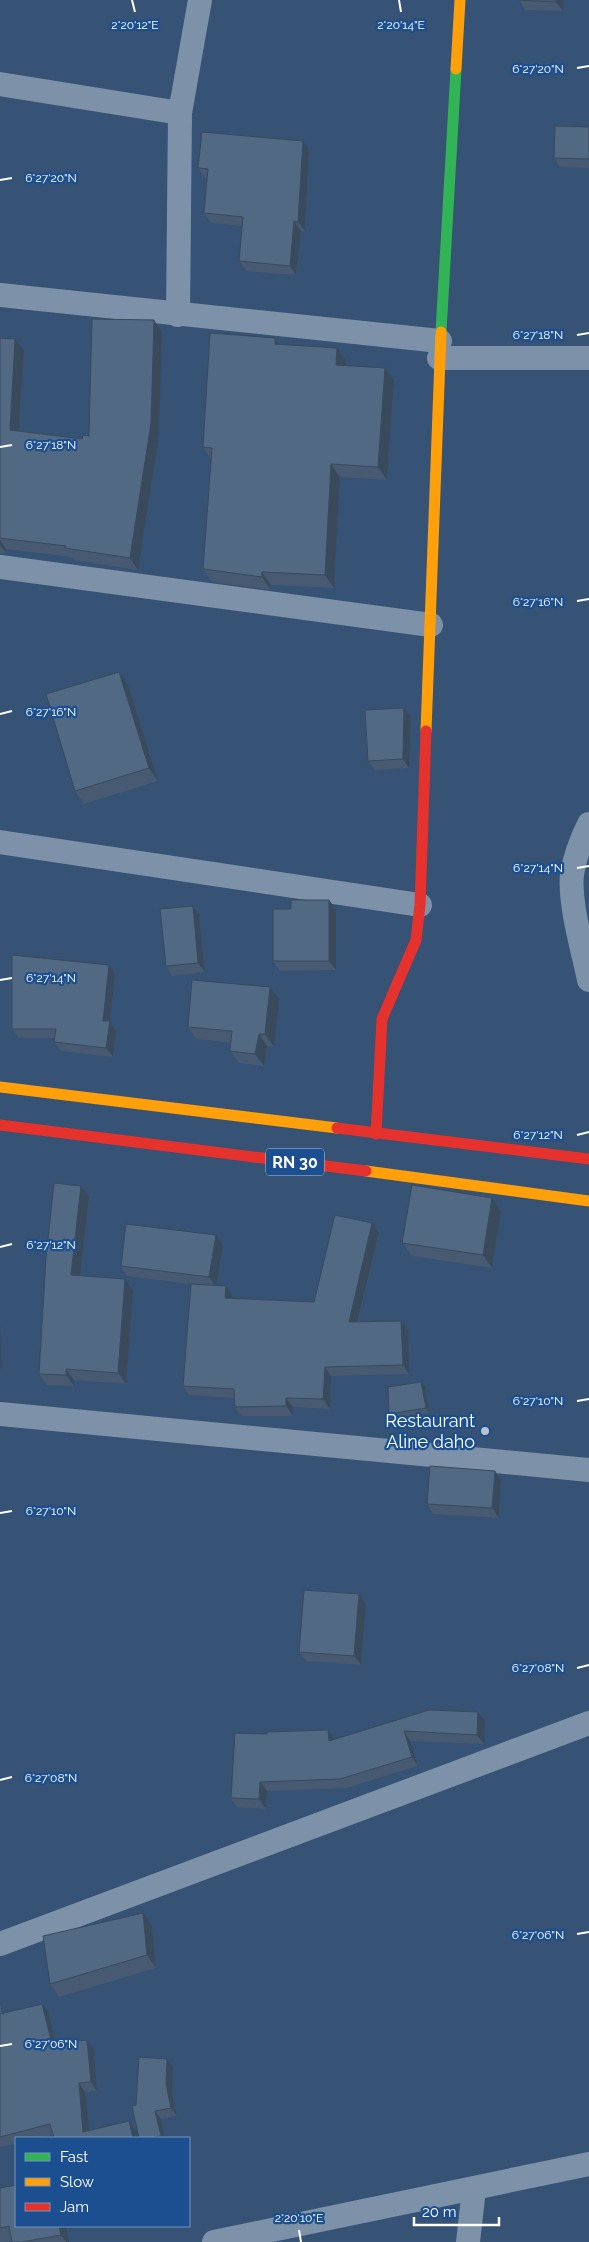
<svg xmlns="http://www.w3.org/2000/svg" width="589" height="2242" viewBox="0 0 589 2242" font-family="Raleway,sans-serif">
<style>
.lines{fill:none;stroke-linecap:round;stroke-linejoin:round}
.street{stroke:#7d92a8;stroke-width:24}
.fast{stroke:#30b455;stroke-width:11}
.slow{stroke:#ff9f0a;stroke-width:11}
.jam{stroke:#e5322d;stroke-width:11}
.wall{fill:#475a72}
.shaded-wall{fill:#394a5c}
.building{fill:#526984;stroke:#394a5c}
.ticks{fill:none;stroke:#fff;stroke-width:2}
.poi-dot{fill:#b9c2ce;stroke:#1b4f8f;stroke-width:2}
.labels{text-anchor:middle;stroke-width:4.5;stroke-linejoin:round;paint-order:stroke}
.shield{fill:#1b4f8f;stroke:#bbcadd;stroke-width:1}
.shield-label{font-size:16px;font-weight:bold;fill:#fff}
.poi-label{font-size:18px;fill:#fff;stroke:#1b4f8f;text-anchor:end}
.ticks-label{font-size:12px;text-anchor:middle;fill:#fff;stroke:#1b4f8f;stroke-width:4.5;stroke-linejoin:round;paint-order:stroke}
</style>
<rect width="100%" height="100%" fill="#365274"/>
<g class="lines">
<!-- street -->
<g class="street">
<path d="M0,84L180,113"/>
<path d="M0,295L440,341"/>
<path d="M178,315L180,113L200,0"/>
<path d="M439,358H589"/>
<path d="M0,567L431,625"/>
<path d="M589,824C581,840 575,856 572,874C569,904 583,950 589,980"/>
<path d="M0,842L420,905"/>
<path d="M0,1414L589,1470"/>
<path d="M0,1944L589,1723"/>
<path d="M214,2242L589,2164"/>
<path d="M468,2242L474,2189"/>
</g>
<!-- fast -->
<path class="fast" d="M441,332L456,69"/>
<!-- slow -->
<g class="slow">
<path d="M456,69L460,0"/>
<path d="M426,731L441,332"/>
<path d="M0,1087L337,1128"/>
<path d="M366,1171L589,1201"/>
</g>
<!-- jam -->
<g class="jam">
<path d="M0,1125L366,1171"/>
<path d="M337,1128L589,1159"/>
<path d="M376,1134L382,1019L416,940L420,905L426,731"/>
</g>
</g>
<!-- wall -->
<g class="wall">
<path d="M519,0H563V11L525,10Z"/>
<path d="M589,127V168L560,167L554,158Z"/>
<path d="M309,150L305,231H301L296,275L246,271L239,261L242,226L211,223L204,213L207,178H205L198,168Z"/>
<path d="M162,332L159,435L138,570L73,560L71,557L6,549V553H0V338L24,351L19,431L82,439L89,436Z"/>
<path d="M275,338L280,344L337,348L346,361V365L394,381L387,480L340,477L334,588L271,585V590L212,582L203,569L211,459L203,447Z"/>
<path d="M128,685L158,781L84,804L75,791Z"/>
<path d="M404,708L411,717L409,768L375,770L368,761Z"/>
<path d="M329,900L336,910V970L280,971L273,961Z"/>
<path d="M199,915L205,972L172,976L166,966Z"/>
<path d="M109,965L115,974L110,1022L116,1031L113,1057L61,1051L54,1042L55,1038H19L12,1029Z"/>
<path d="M270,987L279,999L274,1047L267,1046L264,1066L239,1063L230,1051L231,1043L196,1039L188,1027Z"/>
<path d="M89,1197L80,1276L125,1279L133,1290L126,1384L74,1380V1386L47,1385L39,1374Z"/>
<path d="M492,1198L501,1211L492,1268L412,1256L402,1243Z"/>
<path d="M372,1223L379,1233L358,1322L401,1321L408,1330L409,1374L331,1376L330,1409L293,1407V1416H241L235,1407L234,1398L189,1395L183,1386L198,1285L127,1276L121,1266L216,1235L223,1245L216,1286H226L232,1296V1299L314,1302Z"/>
<path d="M425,1386L429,1413L392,1419L389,1414Z"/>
<path d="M501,1480L499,1518L433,1514L427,1504Z"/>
<path d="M359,1594L366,1604L361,1665L306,1661L299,1652Z"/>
<path d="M478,1712L485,1721L484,1744L410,1741L418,1766L347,1788L267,1791L266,1809L237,1807L231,1798L334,1739Z"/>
<path d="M152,1926L156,1968L59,1997L50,1984Z"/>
<path d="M0,2003L2,2013H49L56,2043L94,2050L97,2091L85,2092L89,2131L129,2121L136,2131L53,2135L38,2138H16V2144L0,2147Z"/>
<path d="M173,2067L172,2092L177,2116L161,2119L165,2138H139L136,2105Z"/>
<path d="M0,2188L66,2226L69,2242H12L11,2241L0,2242Z"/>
</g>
<!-- shaded-wall -->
<g class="shaded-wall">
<path d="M556,0H563V11L556,2Z"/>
<path d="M303,141L309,150L305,231L298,222Z"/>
<path d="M294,221L301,231L296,275L290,266Z"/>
<path d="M154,320L162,332L159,435L138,570L130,558Z"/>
<path d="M275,338L284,351L275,344Z"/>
<path d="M15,339L24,351L18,442L10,430Z"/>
<path d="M337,348L346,361L345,378L336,365Z"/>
<path d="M385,368L394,381L387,480L378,467Z"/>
<path d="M331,464L340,477L334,588L325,575Z"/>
<path d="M0,540L6,549V553L0,545Z"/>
<path d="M262,572L271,585V590L262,577Z"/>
<path d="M119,672L128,685L158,781L149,768Z"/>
<path d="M404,708L411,717L409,768L403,759Z"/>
<path d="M329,900L336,910V970L329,961Z"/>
<path d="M193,906L199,915L205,972L198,963Z"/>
<path d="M109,965L115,974L110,1022L116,1031L113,1057L106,1048L103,1021Z"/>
<path d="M270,987L279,999L274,1047L265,1034Z"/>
<path d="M259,1034L267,1046L264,1066L255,1054Z"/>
<path d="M81,1186L89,1197L79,1286L71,1275Z"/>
<path d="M492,1198L501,1211L492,1268L483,1255Z"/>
<path d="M372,1223L379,1233L355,1332L349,1322Z"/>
<path d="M216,1235L223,1245L216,1287L209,1277Z"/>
<path d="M125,1279L133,1290L126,1384L118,1373Z"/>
<path d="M226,1286L232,1296L231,1308L225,1298Z"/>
<path d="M401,1321L408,1330L409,1374L403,1365Z"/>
<path d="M0,1325L2,1371L0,1367Z"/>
<path d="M325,1367L331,1376L330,1409L323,1399Z"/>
<path d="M66,1369L74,1380V1386L66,1375Z"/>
<path d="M421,1382L425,1386L429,1413L426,1408Z"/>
<path d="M286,1398L293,1407V1416L286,1406Z"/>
<path d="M495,1471L501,1480L499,1518L492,1508Z"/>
<path d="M359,1594L366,1604L361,1665L354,1656Z"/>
<path d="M478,1712L485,1721L484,1744L477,1735Z"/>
<path d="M328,1730L335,1740L329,1741Z"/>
<path d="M404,1731L410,1741L418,1766L412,1757Z"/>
<path d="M260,1782L267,1791L266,1809L259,1799Z"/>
<path d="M143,1913L152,1926L156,1968L147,1955Z"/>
<path d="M42,2004L49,2013L58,2053L52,2044Z"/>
<path d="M87,2040L94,2050L97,2091L91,2082Z"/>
<path d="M167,2059L173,2067L172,2092L177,2116L171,2108L166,2084Z"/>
<path d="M79,2083L85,2092L90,2138L83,2132Z"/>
<path d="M155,2111L161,2119L165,2138H163L161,2136Z"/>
<path d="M129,2121L136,2131L138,2138H133Z"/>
<path d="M59,2226H66L69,2242H66L61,2235Z"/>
</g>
<!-- building -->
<g class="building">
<path d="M519,0H556V2Z"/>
<path d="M555,126L589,127V159L554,158Z"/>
<path d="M202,132L303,141L298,222L294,221L290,266L239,261L243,217L204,213L208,169L198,168Z"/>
<path d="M92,319L154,320L151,423L130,558L65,548L66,546L0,538V338L15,339L10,430L82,439L83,435L89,436Z"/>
<path d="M210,333L275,338V344L337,348L336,365L385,368L378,467L331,464L325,575L262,572V577L203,569L212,448L203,447Z"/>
<path d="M119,672L149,768L75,791L46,694Z"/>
<path d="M404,708L403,759L368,761L365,710Z"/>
<path d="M291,900H329V961H273V909H291Z"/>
<path d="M193,906L198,963L166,966L160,909Z"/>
<path d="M12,955L109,965L103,1021H110L106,1048L54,1042L56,1029H12Z"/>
<path d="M192,980L270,987L265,1034H259L255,1054L230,1051L232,1031L188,1027Z"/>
<path d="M54,1183L81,1186L71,1275L125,1279L118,1373L66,1369V1375L39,1374L46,1258Z"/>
<path d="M412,1185L492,1198L483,1255L402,1243Z"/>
<path d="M335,1215L372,1223L349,1322L401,1321L403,1365L325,1367L323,1399L286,1398V1406L235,1407L234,1389L183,1386L191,1284L226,1286L225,1298L314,1302Z"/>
<path d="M126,1224L216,1235L209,1277L121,1266Z"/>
<path d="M421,1382L426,1408L389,1414L388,1387Z"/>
<path d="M430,1466L495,1471L492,1508L427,1504Z"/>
<path d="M304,1590L359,1594L354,1656L299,1652Z"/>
<path d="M429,1710L478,1712L477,1735L404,1731L412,1757L340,1779L260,1782L259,1799L231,1798L235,1733L267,1734V1732L328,1730L329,1741Z"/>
<path d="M143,1913L147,1955L50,1984L43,1936Z"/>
<path d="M42,2004L52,2044L87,2040L91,2082L79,2083L83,2132L129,2121L133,2138H54L50,2124L0,2137V2014Z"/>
<path d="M139,2057L167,2059L166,2084L171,2108L155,2111L161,2136L149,2138H139L132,2106L136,2105Z"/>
<path d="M16,2185V2226H59L61,2235L22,2242H12L9,2226L0,2228V2188Z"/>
</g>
<!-- ticks -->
<path class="ticks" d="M132,0L135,12M399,0L401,12M577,68L589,66M0,180L12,178M577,335L589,333M0,447L12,445M577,601L589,599M0,714L12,711M577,868L589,866M0,980L12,978M577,1135L589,1132M0,1247L12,1244M577,1401L589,1399M0,1513L12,1511M577,1668L589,1665M0,1780L12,1777M577,1934L589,1932M0,2046L12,2044M299,2230L301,2242"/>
<!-- markers -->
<circle class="poi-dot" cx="485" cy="1431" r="5"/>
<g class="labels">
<!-- shield labels -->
<rect class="shield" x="266" y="1148.5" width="58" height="27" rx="4"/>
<g class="shield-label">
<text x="295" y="1168">RN 30</text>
</g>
<!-- poi labels -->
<g class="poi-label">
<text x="475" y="1427">Restaurant<tspan x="475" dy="21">Aline daho</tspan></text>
</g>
</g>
<g class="ticks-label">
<text x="135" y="29">2°20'12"E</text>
<text x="401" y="29">2°20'14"E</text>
<text x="538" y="73">6°27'20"N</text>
<text x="51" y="182">6°27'20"N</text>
<text x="538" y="339">6°27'18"N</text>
<text x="51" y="449">6°27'18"N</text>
<text x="538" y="606">6°27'16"N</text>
<text x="51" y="716">6°27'16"N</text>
<text x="538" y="872">6°27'14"N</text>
<text x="51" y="982">6°27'14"N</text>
<text x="538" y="1139">6°27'12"N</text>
<text x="51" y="1249">6°27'12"N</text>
<text x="538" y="1405">6°27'10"N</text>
<text x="51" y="1515">6°27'10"N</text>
<text x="538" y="1672">6°27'08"N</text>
<text x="51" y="1782">6°27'08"N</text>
<text x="538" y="1939">6°27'06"N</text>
<text x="51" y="2048">6°27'06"N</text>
<text x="299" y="2222">2°20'10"E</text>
</g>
<!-- legend -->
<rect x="15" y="2137" width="175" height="90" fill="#1b4f8f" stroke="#7695bc"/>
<rect x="25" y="2153" width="25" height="8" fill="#30b455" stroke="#7695bc"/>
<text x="60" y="2162" font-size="15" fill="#ffffff">Fast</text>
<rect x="25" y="2178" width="25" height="8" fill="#ff9f0a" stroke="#7695bc"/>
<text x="60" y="2187" font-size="15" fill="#ffffff">Slow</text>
<rect x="25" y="2203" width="25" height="8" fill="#e5322d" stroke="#7695bc"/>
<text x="60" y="2212" font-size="15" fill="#ffffff">Jam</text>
<!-- scale -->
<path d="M414 2217v8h85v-8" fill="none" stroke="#ffffff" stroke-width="2.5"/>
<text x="422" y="2217" font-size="15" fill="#ffffff" stroke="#1b4f8f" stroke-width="4" paint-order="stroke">20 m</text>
</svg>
